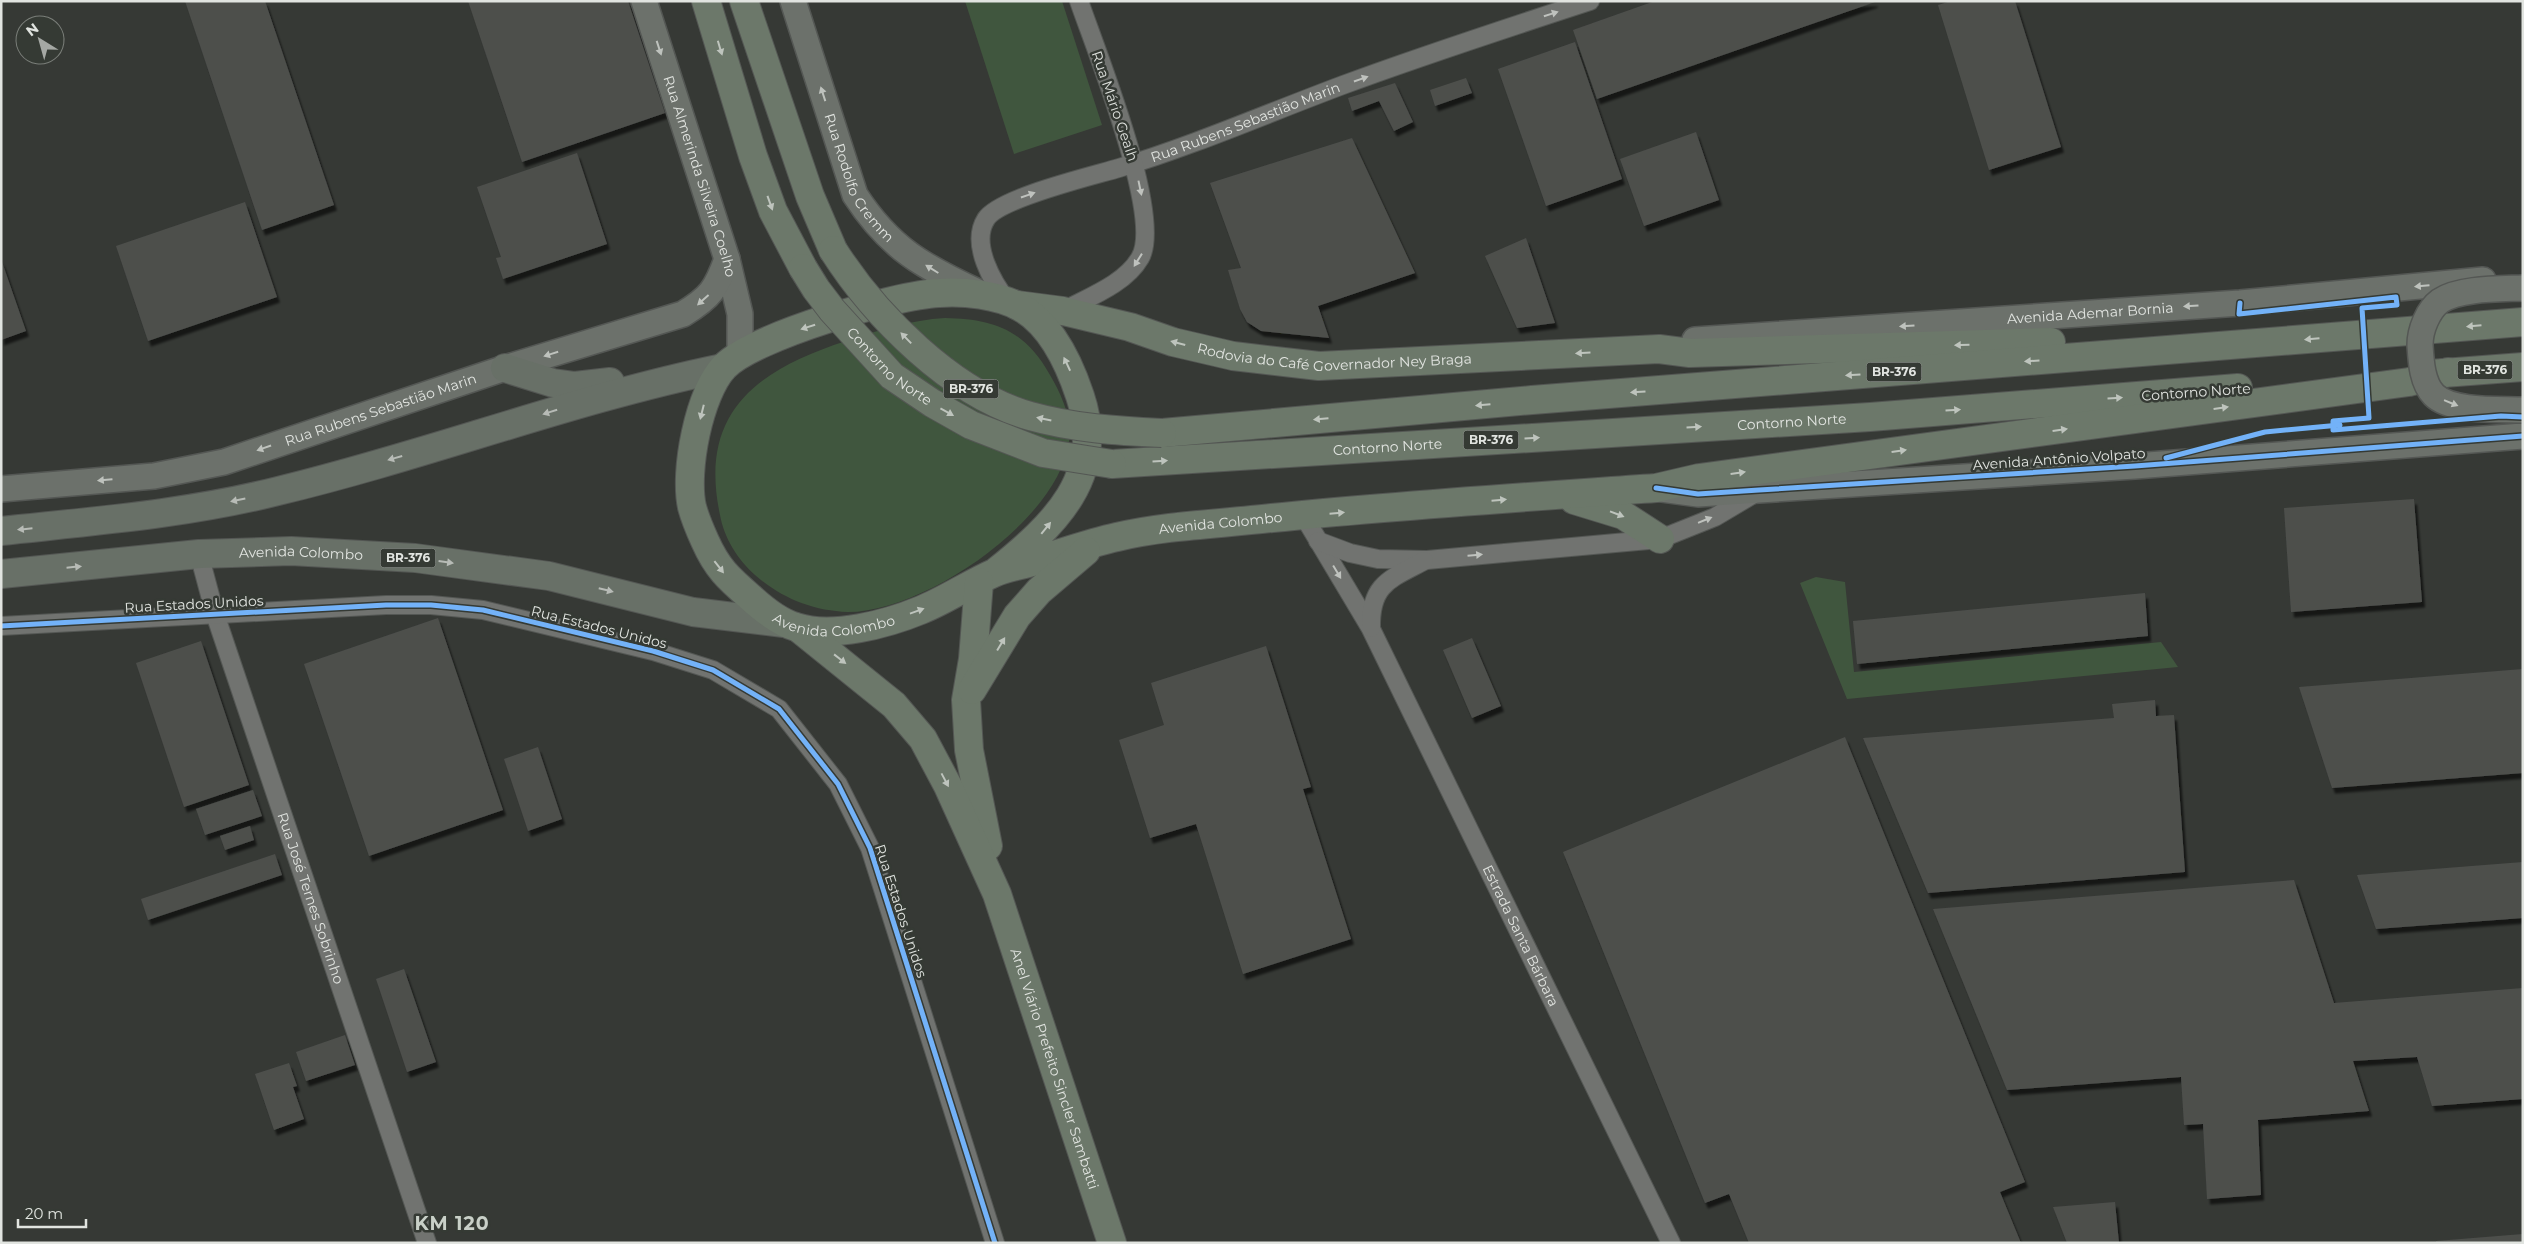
<svg xmlns="http://www.w3.org/2000/svg" width="2524" height="1244" viewBox="0 0 2524 1244" font-family="Montserrat,sans-serif">
<style>
.green{fill:#40563e}
.building{fill:#4d4f4c;filter:url(#shadow)}
.lines{fill:none;stroke-linecap:round;stroke-linejoin:round}
.street-casing{stroke:#545754;stroke-width:20}
.secondary-casing{stroke:#545754;stroke-width:28}
.primary-casing{stroke:#545754;stroke-width:30}
.highway-casing{stroke:#545754;stroke-width:30}
.street{stroke:#717370;stroke-width:18}
.secondary{stroke:#6c716b;stroke-width:25}
.primary{stroke:#687067;stroke-width:28}
.highway{stroke:#6c786a;stroke-width:28}
.secondary-bridge-casing{stroke:#545754;stroke-width:28;stroke-linecap:butt}
.highway-bridge-casing{stroke:#545754;stroke-width:30;stroke-linecap:butt}
.secondary-bridge{stroke:#6c716b;stroke-width:25}
.highway-bridge{stroke:#6c786a;stroke-width:28}
.cycleway-casing{stroke:#353a34;stroke-width:8}
.cycleway{stroke:#73b2f8;stroke-width:5}
.oneway{fill:#bfc2be}
.oneway2{fill:#bec2bd}
.oneway3{fill:#bec4bd}
.oneway4{fill:#b7bbb6}
.labels{text-anchor:middle;stroke-width:5;stroke-linejoin:round;paint-order:stroke}
.shield{fill:#353a34;stroke:#adb1ac;stroke-width:1}
.shield-label{font-size:12px;font-weight:bold;fill:#e1e4e0}
.street-label{font-size:14px;fill:#e1e4e0;stroke:#353a34}
.district-label{font-size:19px;font-weight:bold;letter-spacing:1px;fill:#c9d0c8;stroke:#353a34}
</style>
<defs>
<filter id="shadow"><feDropShadow dx="3" dy="5.5" stdDeviation="1" flood-color="#0009"/></filter>
</defs>
<rect width="100%" height="100%" fill="#363935"/>
<!-- green -->
<g class="green">
<path d="M965,1H1062L1102,125L1014,154Z"/>
<path d="M945,318C994,319 1025,330 1050,375C1061,394 1073,419 1069,442C1058,521 924,612 848,612C813,611 781,598 755,575C738,560 724,538 720,515C698,412 757,370 846,341C879,330 911,320 945,318Z"/>
<path d="M1816,577L1845,582L1854,672L2161,642L2178,667L1847,699L1800,583Z"/>
</g>
<!-- building -->
<g class="building">
<path d="M185,1H265L334,205L262,230Z"/>
<path d="M468,1H628L665,113L522,162Z"/>
<path d="M1655,1H1875V2L1597,99L1573,30Z"/>
<path d="M1951,1H2015L2061,147L1989,170L1938,5Z"/>
<path d="M1575,42L1622,179L1546,206L1498,69Z"/>
<path d="M1466,78L1472,93L1435,106L1430,90Z"/>
<path d="M1395,83L1413,122L1394,131L1379,101L1352,111L1348,98Z"/>
<path d="M1696,132L1719,200L1644,226L1620,159Z"/>
<path d="M1352,138L1415,273L1318,306L1329,338L1261,331L1247,322L1240,309L1228,270L1241,268L1210,183Z"/>
<path d="M577,153L607,244L503,279L496,258L501,257L477,187Z"/>
<path d="M245,202L277,297L148,341L116,246Z"/>
<path d="M1526,238L1555,323L1517,328L1485,256Z"/>
<path d="M1,259L26,331L1,340Z"/>
<path d="M2414,499L2422,602L2291,612L2284,508Z"/>
<path d="M2145,593L2148,636L1857,664L1853,621Z"/>
<path d="M438,618L503,810L369,856L304,664Z"/>
<path d="M1472,638L1501,706L1472,718L1443,650Z"/>
<path d="M201,641L249,785L184,807L136,663Z"/>
<path d="M1266,646L1311,787L1303,789L1351,939L1243,974L1196,824L1150,838L1119,740L1164,725L1151,683Z"/>
<path d="M2523,669V773L2332,788L2299,687Z"/>
<path d="M2155,700L2156,716L2174,715L2185,872L1928,893L1863,738L2114,718L2112,704Z"/>
<path d="M1845,737L2025,1182L2000,1192L2021,1243H1749L1729,1194L1705,1203L1563,852Z"/>
<path d="M538,747L562,819L528,831L504,759Z"/>
<path d="M253,790L262,816L205,835L196,809Z"/>
<path d="M250,826L254,840L225,850L220,836Z"/>
<path d="M275,854L282,875L148,920L141,899Z"/>
<path d="M2523,862V918L2376,929L2357,875Z"/>
<path d="M2294,880L2334,1003L2523,988V1099L2432,1106L2417,1057L2353,1061L2369,1111L2258,1120L2261,1195L2207,1199L2203,1124L2184,1125L2181,1077L2007,1090L1933,909Z"/>
<path d="M404,969L436,1062L407,1072L376,979Z"/>
<path d="M345,1035L355,1065L306,1081L296,1052Z"/>
<path d="M289,1063L297,1086L293,1087L304,1119L274,1130L255,1074Z"/>
<path d="M2115,1202L2119,1243H2067L2053,1207Z"/>
<path d="M2523,1234V1243H2436V1241Z"/>
</g>
<g class="lines">
<defs>
<g id="street">
<path id="s1" d="M1008,302C993,283 970,244 986,219C999,198 1092,176 1119,168C1195,145 1268,113 1343,85C1424,55 1507,28 1590,1"/>
<path d="M1063,311C1089,297 1125,284 1140,258C1164,218 1095,48 1079,1"/>
<path id="s2" d="M1303,515L1371,629L1671,1243"/>
<path d="M1318,541L1350,553L1378,559L1427,560L1660,539L1715,517L1757,492"/>
<path id="s3" d="M199,554L215,614L427,1243"/>
<path d="M1,626L386,605H431L483,610L653,651L713,670L779,709L838,784L870,848L995,1243"/>
<path d="M1371,628C1370,584 1390,579 1424,561"/>
</g>
<g id="secondary">
<path id="s4" d="M644,1L727,259L740,314V354"/>
<path id="s5" d="M793,1L855,195C890,249 924,267 980,293"/>
<path id="s6" d="M1695,340L2240,303L2483,280"/>
<path id="s7" d="M1,489L154,476L224,462L505,368L683,314C711,297 716,289 727,259"/>
<path d="M1661,489L1698,494L1759,490L2135,466L2523,436"/>
</g>
<g id="primary">
<path d="M505,368L553,383L575,386L610,382"/>
<path d="M1,531C94,521 187,514 278,491C428,455 572,399 723,368"/>
<path id="s8" d="M1,574L199,554L291,551L415,558L549,576L693,612L784,623"/>
</g>
<g id="highway">
<path d="M706,1L753,156L773,211L803,268"/>
<path d="M744,1L810,196L833,250"/>
<path id="s9" d="M1017,305L1063,311L1130,327L1173,342L1233,356L1319,366L1659,349L1690,353L2051,342"/>
<path d="M2430,374L2523,367"/>
<path d="M1162,433L1532,400L2523,322"/>
<path id="s10" d="M1112,464L1870,417L2238,388"/>
<path d="M1574,500L1623,515L1660,539"/>
<path id="s11" d="M997,571C1054,525 1107,476 1080,396C1069,363 1051,324 1020,307C998,295 964,291 939,293C895,295 754,336 724,367C699,394 684,471 692,507C695,518 700,530 705,541C717,568 728,578 750,597C763,609 779,622 796,627C832,639 887,624 921,610C946,600 969,584 994,573C1008,567 1024,565 1038,560C1065,552 1090,543 1117,537C1168,525 1221,524 1272,518C1400,505 1528,497 1656,488L1699,478L2409,382L2448,372"/>
<path d="M979,582L973,659L966,700L969,750L988,846"/>
<path id="s12" d="M801,630L894,705L923,739L948,786L997,894L1112,1243"/>
<path d="M972,690L1017,616L1039,591L1086,551"/>
</g>
</defs>
<!-- street casing -->
<use href="#street" class="street-casing"/>
<!-- secondary casing -->
<use href="#secondary" class="secondary-casing"/>
<!-- primary casing -->
<use href="#primary" class="primary-casing"/>
<!-- highway casing -->
<use href="#highway" class="highway-casing"/>
<!-- street -->
<use href="#street" class="street"/>
<!-- secondary -->
<use href="#secondary" class="secondary"/>
<!-- primary -->
<use href="#primary" class="primary"/>
<!-- highway -->
<use href="#highway" class="highway"/>
<defs>
<path id="secondary-bridge" d="M2523,288C2500,289 2459,288 2440,301C2428,310 2420,330 2420,345C2421,361 2422,383 2434,395C2451,412 2500,409 2523,410"/>
<g id="highway-bridge">
<path d="M833,250C875,316 952,394 1030,416C1073,428 1117,431 1162,433"/>
<path id="s13" d="M803,268L816,289L832,310L892,376L932,403L971,425L1043,453L1112,464"/>
</g>
</defs>
<!-- secondary-bridge casing -->
<use href="#secondary-bridge" class="secondary-bridge-casing"/>
<!-- highway-bridge casing -->
<use href="#highway-bridge" class="highway-bridge-casing"/>
<!-- secondary-bridge -->
<use href="#secondary-bridge" class="secondary-bridge"/>
<!-- highway-bridge -->
<use href="#highway-bridge" class="highway-bridge"/>
<defs>
<g id="cycleway">
<path d="M2240,303L2239,314L2396,297L2397,305L2362,308L2369,418L2333,421V430L2501,416L2523,417"/>
<path d="M2166,458L2265,432L2340,425"/>
<path d="M1656,488L1698,494L1759,490L2135,466L2523,436"/>
<path d="M1,626L386,605H431L483,610L653,651L713,670L779,709L838,784L870,848L995,1243"/>
</g>
</defs>
<!-- cycleway casing -->
<use href="#cycleway" class="cycleway-casing"/>
<!-- cycleway -->
<use href="#cycleway" class="cycleway"/>
</g>
<!-- one-way arrows -->
<defs><path id="oneway-solid" d="M-6-.8H1V-3.2L6.5 0L1 3.2V.8H-6Z" transform="scale(1.25)"/></defs>
<g class="oneway">
<use href="#oneway-solid" transform="translate(1551 14) rotate(-18)"/>
<use href="#oneway-solid" transform="translate(1361 79) rotate(-19)"/>
<use href="#oneway-solid" transform="translate(1140 188) rotate(78)"/>
<use href="#oneway-solid" transform="translate(1028 195) rotate(-19)"/>
<use href="#oneway-solid" transform="translate(1138 260) rotate(122)"/>
<use href="#oneway-solid" transform="translate(1705 520) rotate(-22)"/>
<use href="#oneway-solid" transform="translate(1475 555) rotate(-5)"/>
<use href="#oneway-solid" transform="translate(1337 572) rotate(59)"/>
</g>
<g class="oneway2">
<use href="#oneway-solid" transform="translate(659 48) rotate(72)"/>
<use href="#oneway-solid" transform="translate(823 94) rotate(-108)"/>
<use href="#oneway-solid" transform="translate(932 269) rotate(-148)"/>
<use href="#oneway-solid" transform="translate(2422 286) rotate(175)"/>
<use href="#oneway-solid" transform="translate(703 300) rotate(138)"/>
<use href="#oneway-solid" transform="translate(2191 306) rotate(176)"/>
<use href="#oneway-solid" transform="translate(1907 326) rotate(176)"/>
<use href="#oneway-solid" transform="translate(551 354) rotate(163)"/>
<use href="#oneway-solid" transform="translate(2451 403) rotate(22)"/>
<use href="#oneway-solid" transform="translate(264 448) rotate(161)"/>
<use href="#oneway-solid" transform="translate(105 480) rotate(175)"/>
</g>
<g class="oneway3">
<use href="#oneway-solid" transform="translate(720 48) rotate(73)"/>
<use href="#oneway-solid" transform="translate(770 203) rotate(70)"/>
<use href="#oneway-solid" transform="translate(2474 326) rotate(175)"/>
<use href="#oneway-solid" transform="translate(808 327) rotate(162)"/>
<use href="#oneway-solid" transform="translate(906 338) rotate(-134)"/>
<use href="#oneway-solid" transform="translate(2312 339) rotate(175)"/>
<use href="#oneway-solid" transform="translate(1178 343) rotate(-165)"/>
<use href="#oneway-solid" transform="translate(1962 345) rotate(178)"/>
<use href="#oneway-solid" transform="translate(1583 353) rotate(177)"/>
<use href="#oneway-solid" transform="translate(2032 361) rotate(176)"/>
<use href="#oneway-solid" transform="translate(1067 364) rotate(-115)"/>
<use href="#oneway-solid" transform="translate(1853 375) rotate(176)"/>
<use href="#oneway-solid" transform="translate(1638 392) rotate(176)"/>
<use href="#oneway-solid" transform="translate(2115 398) rotate(-4)"/>
<use href="#oneway-solid" transform="translate(1483 405) rotate(175)"/>
<use href="#oneway-solid" transform="translate(2221 408) rotate(-8)"/>
<use href="#oneway-solid" transform="translate(1953 410) rotate(-4)"/>
<use href="#oneway-solid" transform="translate(702 412) rotate(104)"/>
<use href="#oneway-solid" transform="translate(947 412) rotate(29)"/>
<use href="#oneway-solid" transform="translate(1044 419) rotate(-168)"/>
<use href="#oneway-solid" transform="translate(1321 419) rotate(175)"/>
<use href="#oneway-solid" transform="translate(1694 427) rotate(-4)"/>
<use href="#oneway-solid" transform="translate(2060 430) rotate(-8)"/>
<use href="#oneway-solid" transform="translate(1532 438) rotate(-4)"/>
<use href="#oneway-solid" transform="translate(1899 451) rotate(-8)"/>
<use href="#oneway-solid" transform="translate(1160 461) rotate(-4)"/>
<use href="#oneway-solid" transform="translate(1738 473) rotate(-8)"/>
<use href="#oneway-solid" transform="translate(1499 500) rotate(-5)"/>
<use href="#oneway-solid" transform="translate(1337 513) rotate(-5)"/>
<use href="#oneway-solid" transform="translate(1617 514) rotate(21)"/>
<use href="#oneway-solid" transform="translate(1046 528) rotate(-51)"/>
<use href="#oneway-solid" transform="translate(719 567) rotate(52)"/>
<use href="#oneway-solid" transform="translate(917 611) rotate(-20)"/>
<use href="#oneway-solid" transform="translate(1001 644) rotate(-59)"/>
<use href="#oneway-solid" transform="translate(840 659) rotate(38)"/>
<use href="#oneway-solid" transform="translate(945 780) rotate(62)"/>
</g>
<g class="oneway4">
<use href="#oneway-solid" transform="translate(550 412) rotate(163)"/>
<use href="#oneway-solid" transform="translate(395 458) rotate(164)"/>
<use href="#oneway-solid" transform="translate(238 500) rotate(168)"/>
<use href="#oneway-solid" transform="translate(25 529) rotate(174)"/>
<use href="#oneway-solid" transform="translate(446 562) rotate(8)"/>
<use href="#oneway-solid" transform="translate(74 567) rotate(-6)"/>
<use href="#oneway-solid" transform="translate(606 590) rotate(14)"/>
</g>
<g class="labels">
<!-- shield labels -->
<g class="shield">
<rect x="2457.5" y="360.5" width="55" height="19" rx="4"/>
<rect x="1866.5" y="362.5" width="55" height="19" rx="4"/>
<rect x="943.5" y="379.5" width="55" height="19" rx="4"/>
<rect x="1463.5" y="430.5" width="55" height="19" rx="4"/>
<rect x="380.5" y="548.5" width="55" height="19" rx="4"/>
</g>
<g class="shield-label">
<text x="2485" y="374">BR-376</text>
<text x="1894" y="376">BR-376</text>
<text x="971" y="393">BR-376</text>
<text x="1491" y="444">BR-376</text>
<text x="408" y="562">BR-376</text>
</g>
<!-- street labels -->
<g class="street-label">
<text transform="translate(1115 106) rotate(71)" y="5">Rua Mário Gealh</text>
<text dy="5" stroke="none"><textPath href="#s1" startOffset="369">Rua Rubens Sebastião Marin</textPath></text>
<text dy="5" stroke="none"><textPath href="#s5" startOffset="190">Rua Rodolfo Cremm</textPath></text>
<text dy="5" stroke="none"><textPath href="#s4" startOffset="184">Rua Almerinda Silveira Coelho</textPath></text>
<text dy="5" stroke="none"><textPath href="#s6" startOffset="396">Avenida Ademar Bornia</textPath></text>
<text dy="5" stroke="none"><textPath href="#s9" startOffset="324">Rodovia do Café Governador Ney Braga</textPath></text>
<text dy="5" stroke="none"><textPath href="#s13" startOffset="132">Contorno Norte</textPath></text>
<text transform="translate(2196 392) rotate(-4)" y="5">Contorno Norte</text>
<text dy="5" stroke="none"><textPath href="#s7" startOffset="390">Rua Rubens Sebastião Marin</textPath></text>
<text dy="5" stroke="none"><textPath href="#s10" startOffset="681">Contorno Norte</textPath></text>
<text dy="5" stroke="none"><textPath href="#s10" startOffset="276">Contorno Norte</textPath></text>
<text transform="translate(2059 459) rotate(-4)" y="5">Avenida Antônio Volpato</text>
<text dy="5" stroke="none"><textPath href="#s11" startOffset="1386">Avenida Colombo</textPath></text>
<text dy="5" stroke="none"><textPath href="#s8" startOffset="301">Avenida Colombo</textPath></text>
<text transform="translate(194 604) rotate(-3)" y="5">Rua Estados Unidos</text>
<text dy="5" stroke="none"><textPath href="#s11" startOffset="981">Avenida Colombo</textPath></text>
<text transform="translate(599 627) rotate(14)" y="5">Rua Estados Unidos</text>
<text dy="5" stroke="none"><textPath href="#s3" startOffset="362">Rua José Ternes Sobrinho</textPath></text>
<text transform="translate(901 911) rotate(72)" y="5">Rua Estados Unidos</text>
<text dy="5" stroke="none"><textPath href="#s2" startOffset="474">Estrada Santa Bárbara</textPath></text>
<text dy="5" stroke="none"><textPath href="#s12" startOffset="520">Anel Viário Prefeito Sincler Sambatti</textPath></text>
</g>
<!-- district labels -->
<g class="district-label">
<text x="452" y="1230">KM 120</text>
</g>
</g>
<!-- border -->
<rect width="2524" height="1244" fill="none" stroke="#e1e4e0" stroke-width="5"/>
<!-- north arrow -->
<g transform="translate(40 40) rotate(323)"><circle r="24" fill="#353a34" stroke="#7a7e79"/>
<path d="M0-4L9 19L0 12L-9 19Z" fill="#a5a8a4"/>
<text y="-8" font-size="14" font-weight="bold" text-anchor="middle" fill="#e1e4e0">N</text>
</g>
<!-- scale -->
<path d="M18 1219v8h68v-8" fill="none" stroke="#e1e4e0" stroke-width="2.5"/>
<text x="25" y="1219" font-size="15" fill="#e1e4e0" stroke="#353a34" stroke-width="4" paint-order="stroke">20 m</text>
</svg>
